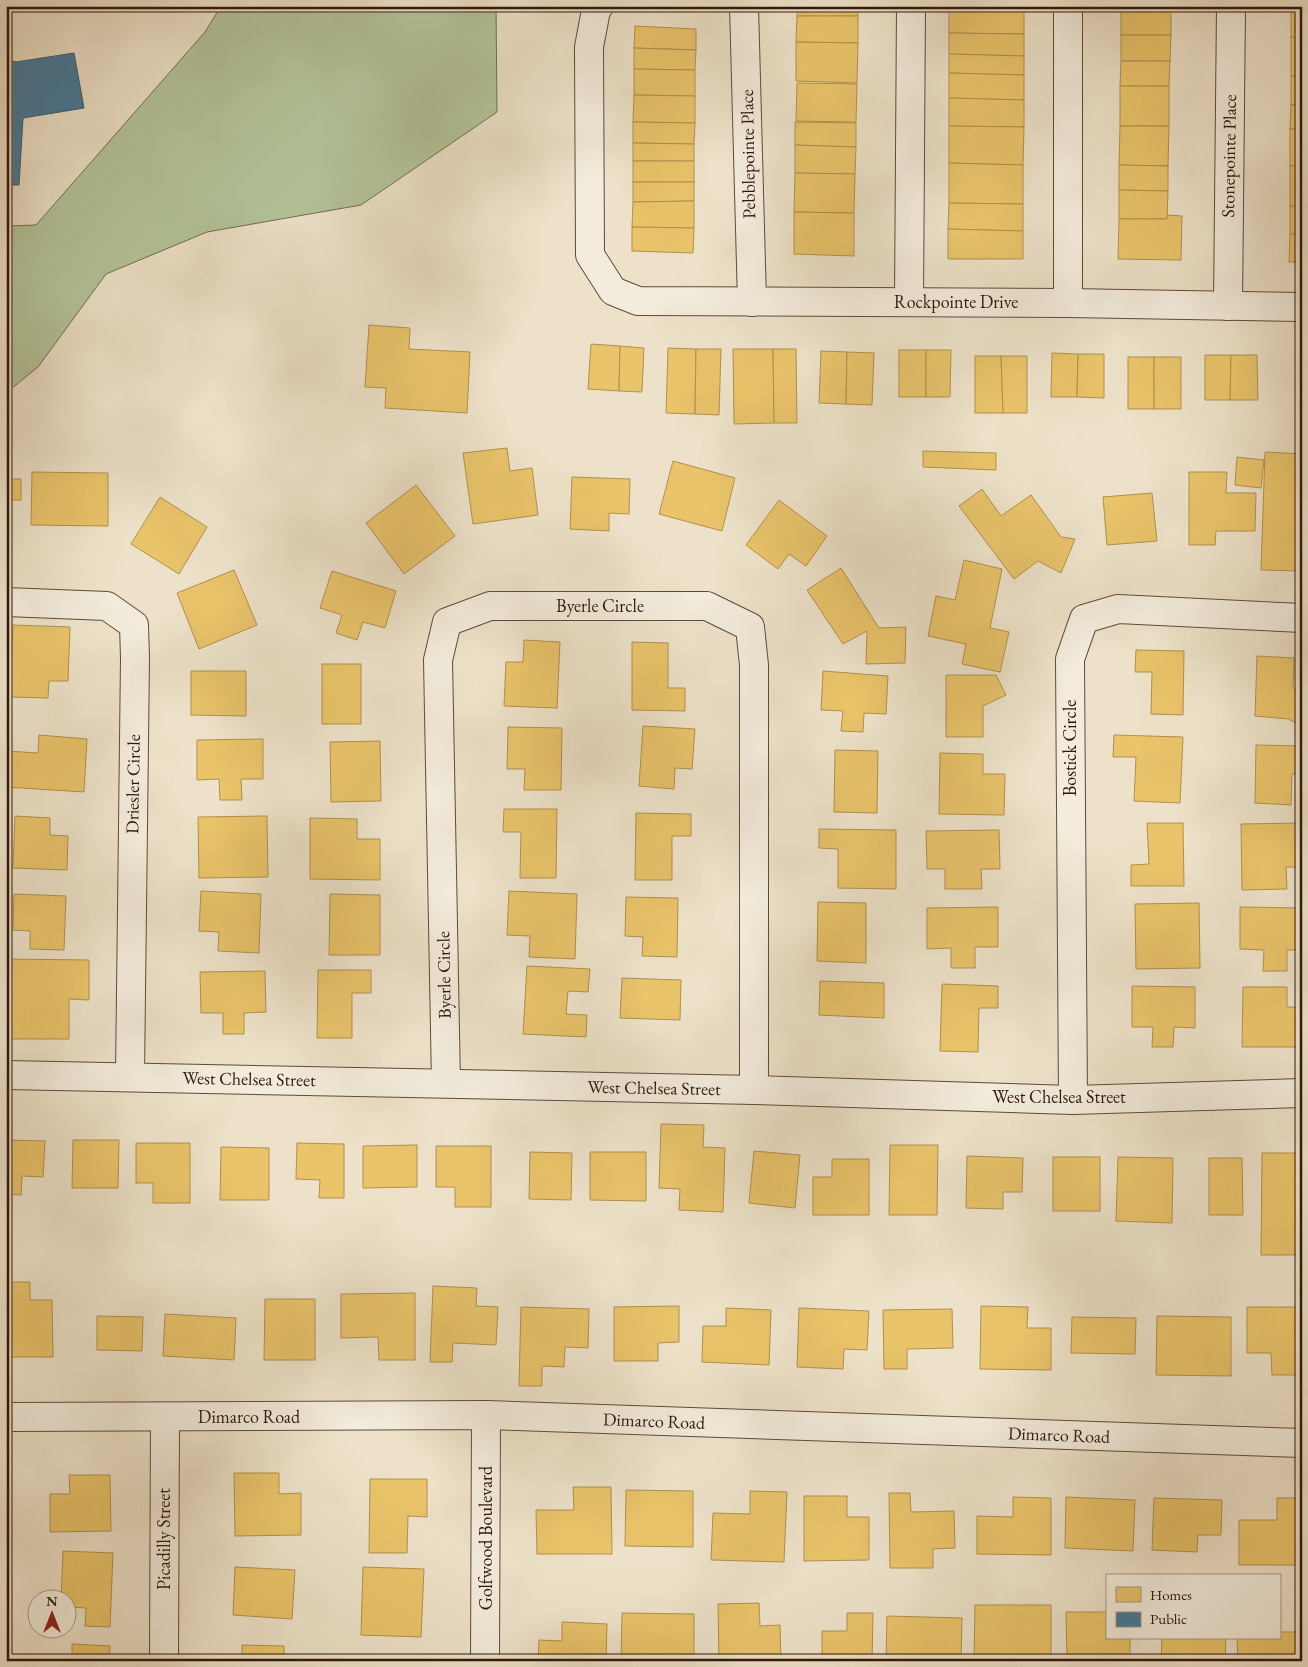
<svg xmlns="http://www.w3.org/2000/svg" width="1308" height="1667" viewBox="0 0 1308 1667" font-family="'EB Garamond',serif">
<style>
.green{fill:#b4c49a;stroke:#726e54}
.homes{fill:#e9c46a;stroke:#b2904e}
.public{fill:#457b9d;stroke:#3f5d72}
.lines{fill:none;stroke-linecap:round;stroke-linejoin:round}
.minor-casing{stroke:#5f4a3c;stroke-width:30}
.minor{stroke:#f3ecdc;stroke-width:28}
.labels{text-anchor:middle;stroke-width:5;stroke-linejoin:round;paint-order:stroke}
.street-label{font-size:18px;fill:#30170d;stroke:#f3ecdc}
</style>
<rect width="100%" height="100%" fill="#ede2c9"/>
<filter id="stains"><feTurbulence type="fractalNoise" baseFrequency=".004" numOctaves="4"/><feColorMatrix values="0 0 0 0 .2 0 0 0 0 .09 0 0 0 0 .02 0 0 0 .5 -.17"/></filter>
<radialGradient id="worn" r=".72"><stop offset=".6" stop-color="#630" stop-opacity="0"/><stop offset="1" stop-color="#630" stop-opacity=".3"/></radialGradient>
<!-- green -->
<path class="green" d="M221,6H496L497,112L361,205L207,232L106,274L38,367L6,393V226L36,225L205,32Z"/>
<!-- homes -->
<g class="homes">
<rect x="797" y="6" width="61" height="10"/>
<path d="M949,6H1024V34L949,33Z"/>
<rect x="1121" y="6" width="50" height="29"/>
<rect x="1291" y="6" width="11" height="31"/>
<path d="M797,16H858V43L796,42Z"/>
<path d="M635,26L696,29V50L634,48Z"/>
<path d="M949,33L1024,34V56L949,54Z"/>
<path d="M1121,35H1171L1170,61H1121Z"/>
<rect x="1291" y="37" width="11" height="39"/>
<path d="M796,42L858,43L857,83L796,81Z"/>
<path d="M634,48L696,50L695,70L634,69Z"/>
<path d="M949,54L1024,56V75L949,73Z"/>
<path d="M1121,61H1170L1169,86H1120Z"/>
<path d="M634,69L695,70V96L634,95Z"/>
<path d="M949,73L1024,75V100L949,98Z"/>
<rect x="1291" y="76" width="11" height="29"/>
<path d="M797,83L857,84L856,122L796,121Z"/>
<rect x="1120" y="86" width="49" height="40"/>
<path d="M634,95L695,96V123L633,122Z"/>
<path d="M949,98L1024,100V127L949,126Z"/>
<path d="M1291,105H1302V129H1290Z"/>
<path d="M633,122L695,123L694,144L633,143Z"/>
<path d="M795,122L856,123V147L795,145Z"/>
<path d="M949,126L1024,127L1023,165L949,163Z"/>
<path d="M1120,126H1169L1168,166L1119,165Z"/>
<rect x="1290" y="129" width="12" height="37"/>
<path d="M633,143L694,144V161H633Z"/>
<path d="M795,145L856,147L855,174L795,173Z"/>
<rect x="633" y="161" width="61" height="21"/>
<path d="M949,163L1023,165V204L949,203Z"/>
<path d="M1119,165L1168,166V191L1119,190Z"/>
<path d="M1290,166H1302V207L1290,206Z"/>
<path d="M795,173L855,174L854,213L794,212Z"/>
<path d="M633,182H694V201L633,202Z"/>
<path d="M1119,190L1168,191L1167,219H1119Z"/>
<path d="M694,201V228L632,227L633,202Z"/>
<path d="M949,203L1023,204V231L948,229Z"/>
<path d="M1290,206L1302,207V234H1290Z"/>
<path d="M794,212L854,213V256L794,254Z"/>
<path d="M1167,215L1182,216L1181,260L1118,259L1119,219H1167Z"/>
<path d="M632,227L694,228L693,253L632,251Z"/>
<path d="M948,229L1023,231V259H948Z"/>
<path d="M1290,234H1302V262H1289Z"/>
<path d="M369,325L410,328L409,349L470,352L467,413L385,408L386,388L365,387Z"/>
<path d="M591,344L620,346L619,391L588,389Z"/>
<path d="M620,346L644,348L642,392L619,391Z"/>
<path d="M668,348L696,349L695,414L666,413Z"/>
<path d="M696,349H721L719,415L695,414Z"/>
<path d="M733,349H773L774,423L734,424Z"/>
<path d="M773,349H796L797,423H774Z"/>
<rect x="899" y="350" width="27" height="47"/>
<path d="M926,350H951L950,397H926Z"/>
<path d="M821,351L847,352L846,404L819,403Z"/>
<path d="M847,352L874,353L872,405L846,404Z"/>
<path d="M1052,353L1078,354L1077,397H1051Z"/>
<path d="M1078,354H1104V398L1077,397Z"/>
<path d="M1205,355H1231L1230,400H1205Z"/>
<path d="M1231,355H1257L1258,400H1230Z"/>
<path d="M975,356H1001L1003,413H975Z"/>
<path d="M1001,356H1027V413H1003Z"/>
<rect x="1128" y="357" width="26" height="52"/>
<rect x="1154" y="357" width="27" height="52"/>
<path d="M507,448L510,471L532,468L538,515L473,524L463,453Z"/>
<path d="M923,451L996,453V470L923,467Z"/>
<path d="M1265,452L1302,454V532H1300L1299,571L1261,570Z"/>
<path d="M1237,457L1264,460L1261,488L1235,485Z"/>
<path d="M673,461L735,478L722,531L659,514Z"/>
<path d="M32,472L108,473V526L31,525Z"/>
<path d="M1189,472H1227L1226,493H1256L1255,531H1216L1215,545H1189Z"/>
<path d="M572,477L630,479L629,514L609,513V531L570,529Z"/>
<rect x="6" y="479" width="15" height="21"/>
<path d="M416,485L455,536L404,574L366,523Z"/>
<path d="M982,489L1001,516L1031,495L1061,537L1075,539L1061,573L1038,561L1014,579L959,506Z"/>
<path d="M1152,493L1157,541L1107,545L1103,497Z"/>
<path d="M160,497L207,527L179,574L131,544Z"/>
<path d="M779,500L827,536L806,566L789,554L778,569L746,545Z"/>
<path d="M964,560L1002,569L990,628L1009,632L1000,672L962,664L966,644L928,636L936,596L955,600Z"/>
<path d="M841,568L879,628L906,627L905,663L866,664L867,631L843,644L807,590Z"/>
<path d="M234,570L257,625L199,649L177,593Z"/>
<path d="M332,571L396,591L385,628L363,622L357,640L336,633L342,615L320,608Z"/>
<path d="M13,625L70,627L68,681H49L48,698L10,697Z"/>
<path d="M524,640L560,642L557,708L504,706L506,662H523Z"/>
<path d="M632,642L668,643V688H685V711L632,710Z"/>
<path d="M1136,650L1184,651L1183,715L1151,714L1152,672H1135Z"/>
<path d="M1257,656L1294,658L1293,688L1302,693V717L1298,724L1288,719L1255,716Z"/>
<rect x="322" y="664" width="39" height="60"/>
<path d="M191,671H246V716L191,715Z"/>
<path d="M823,671L888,676L886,714L864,713L863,732L841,731L843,711L821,710Z"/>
<path d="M946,675H996L1006,695L983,706V737H946Z"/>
<path d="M643,726L695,729L692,769L675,768L674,789L639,786Z"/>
<path d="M508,727L562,728L561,790H524L525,769H507Z"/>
<path d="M39,735L87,739L84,792L6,787V751L38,753Z"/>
<path d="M1114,735L1183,737L1180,803L1134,801L1136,757H1113Z"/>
<path d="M263,739V779H241L242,800H220L219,779L197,780V740Z"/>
<path d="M380,741L381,801L331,802L330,742Z"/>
<path d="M1256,745L1302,746V774H1292L1291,805L1255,803Z"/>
<path d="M835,750L878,751L877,813L834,812Z"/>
<path d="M940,753L983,754V774H1005L1004,815L939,814Z"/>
<path d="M504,809H557L556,878H520L521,832H503Z"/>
<path d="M636,813L691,814V836H672V880H635Z"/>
<path d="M15,816L50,818V835L68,836L67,870L13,868Z"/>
<path d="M267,816L268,877L199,878L198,817Z"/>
<path d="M310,818L357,819V839H380V880L310,879Z"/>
<path d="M1147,823H1183L1184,886H1131V865L1149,864Z"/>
<path d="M1302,823V867H1286L1287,889L1242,890L1241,824Z"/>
<path d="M819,829L896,830V889L838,888V849L819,848Z"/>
<path d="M999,830L1000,869H981L982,889H945V869H927L926,831Z"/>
<path d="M201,891L261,894L259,953L218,951L219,932L199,931Z"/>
<path d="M509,891L577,894L575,959L529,957L530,936L507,935Z"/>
<path d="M14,894L66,896L64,950L30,949V931L13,930Z"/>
<path d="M330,894L380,895V955H329Z"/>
<path d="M626,897L678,898L677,957L642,956L643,937L625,936Z"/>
<path d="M818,902L866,903V963L817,961Z"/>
<path d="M1199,903L1200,968L1136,969L1135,904Z"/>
<path d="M998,907V947H975V968H951V948L927,949V908Z"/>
<path d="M1240,907L1302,908V950H1287V971H1263L1264,950L1240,949Z"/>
<path d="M6,959L89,960V1000L69,999V1039H9V999H6Z"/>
<path d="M527,966L590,969L588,992L568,991L566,1014L587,1015L586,1037L523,1034Z"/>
<path d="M318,970H371V993H352V1038H317Z"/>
<path d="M265,971L266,1012L244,1013V1034H223V1013H201L200,972Z"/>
<path d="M622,978L681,980L680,1020L620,1018Z"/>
<path d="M820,981L884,983V1018L819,1015Z"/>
<path d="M942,984L998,986V1008H979L978,1052L940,1051Z"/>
<path d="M1132,986L1195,987V1028L1174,1027L1173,1047H1152L1153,1027H1132Z"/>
<path d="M1243,987H1287V1007H1302V1047H1242Z"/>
<path d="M661,1124L704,1125L703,1147L725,1148L723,1212L679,1210L680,1189L659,1188Z"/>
<path d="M6,1140L45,1141L43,1177L22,1176L21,1195L6,1194Z"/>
<path d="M73,1140H119L118,1188H72Z"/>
<path d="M136,1143H190V1203H153V1183H136Z"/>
<path d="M297,1143L344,1144V1198H319L320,1180L296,1179Z"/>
<path d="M417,1145V1187L363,1188V1146Z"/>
<path d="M890,1145H938L937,1215H889Z"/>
<path d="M436,1146H491V1207H455V1187H436Z"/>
<path d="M221,1147L269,1148V1200H220Z"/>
<path d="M754,1151L800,1155L795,1208L749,1203Z"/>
<path d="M530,1152L572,1153L571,1200L529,1199Z"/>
<path d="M590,1152H646V1201L590,1200Z"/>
<path d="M1262,1153H1302V1255H1261Z"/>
<path d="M967,1156L1023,1158L1022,1192H1003V1209L966,1208Z"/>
<rect x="1053" y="1157" width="47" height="54"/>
<path d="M1118,1157L1173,1158L1172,1223L1116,1221Z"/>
<path d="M1209,1158H1242L1243,1215H1209Z"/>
<path d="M832,1159H869V1215H813V1177H832Z"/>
<path d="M6,1282H30V1300H52L53,1357H6Z"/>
<path d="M433,1286L477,1288L476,1306L498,1307L496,1345L453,1343L452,1362H430Z"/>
<path d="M415,1293V1360H379L378,1337L341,1338V1294Z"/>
<path d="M265,1299H315V1360H264Z"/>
<path d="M679,1306V1342L658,1343V1361H614V1307Z"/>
<path d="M981,1306L1028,1307L1027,1328H1051V1370L980,1369Z"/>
<path d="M521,1307L589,1309L588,1348L565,1347L564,1367L542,1366V1386H519Z"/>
<path d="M1247,1307H1302V1375H1272L1271,1353H1247Z"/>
<path d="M726,1308L771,1310L769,1365L702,1362L703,1326H726Z"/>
<path d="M799,1308L869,1311L867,1350L844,1349L843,1369L797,1367Z"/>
<path d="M952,1309L953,1348L907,1349V1369H884L883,1310Z"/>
<path d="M165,1314L236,1318L234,1360L163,1356Z"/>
<path d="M97,1316L143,1317L142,1351L97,1350Z"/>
<path d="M1157,1316L1231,1317V1376L1156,1375Z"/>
<path d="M1072,1317L1136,1318L1135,1354L1071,1353Z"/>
<path d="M234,1473H279V1494L301,1493V1535L235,1536Z"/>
<path d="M69,1475H110L111,1531L50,1532V1494H70Z"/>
<path d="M370,1479H427V1517L408,1516L407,1553H369Z"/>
<path d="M573,1487H611L612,1554H537L536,1510H574Z"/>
<path d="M626,1490L693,1491V1547L625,1546Z"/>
<path d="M750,1491L787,1492L784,1562L711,1560L713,1513L750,1514Z"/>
<path d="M889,1493H910L911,1512L954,1511L955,1548L933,1549V1568H890Z"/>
<path d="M804,1496H847V1517H869V1560L804,1561Z"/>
<path d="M1013,1497L1051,1498V1555L977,1554V1516L1013,1517Z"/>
<path d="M1066,1497L1135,1500L1133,1551L1065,1548Z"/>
<path d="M1154,1498L1222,1500L1221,1535H1198L1197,1552L1152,1550Z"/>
<path d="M1277,1498H1302V1565H1239V1520H1277Z"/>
<path d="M63,1551L113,1553L110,1627L85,1626L86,1608L68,1607V1600H61Z"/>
<path d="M235,1567L295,1570L292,1619L233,1615Z"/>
<path d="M363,1567L424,1569L421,1637L361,1635Z"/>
<path d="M759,1603L760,1626L780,1625L781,1661H719L718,1604Z"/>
<path d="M975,1605H1051V1661H974Z"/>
<path d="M1066,1612H1107V1638H1130V1656H1109V1661H1067Z"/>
<path d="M622,1613L694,1614V1658H670V1661H621Z"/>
<path d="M847,1613H873L872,1661H822V1631H847Z"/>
<path d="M887,1616L962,1618L961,1661H886Z"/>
<path d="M562,1622L607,1624L606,1661H538L539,1640L562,1641Z"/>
<path d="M1279,1632H1302V1661H1238L1237,1638H1279Z"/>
<path d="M1162,1638H1226L1225,1661H1161Z"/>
<path d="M72,1644L110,1646L109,1661H72Z"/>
<path d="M242,1645L284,1646V1661H242Z"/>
<path d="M367,1658L405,1659V1661H367Z"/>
</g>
<!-- public -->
<path class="public" d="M74,53L84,108L23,118L19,185H6V59L16,62Z"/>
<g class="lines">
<defs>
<g id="minor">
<path d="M599,6L596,10L589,47L590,255L613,291L638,301L1068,303L1302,307"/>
<path d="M744,6L752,302"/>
<path d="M1068,6V303"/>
<path d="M909,302L911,6"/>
<path d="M1228,306L1231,6"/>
<path d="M6,602L107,606L134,625L135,658L130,1076"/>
<path d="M6,1075L754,1090L1073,1100L1302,1093"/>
<path d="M446,1083L438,660L447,622L490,606H707L750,627L754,665V1090"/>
<path d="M1073,1100L1070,659L1084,619L1118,609L1302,618"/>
<path d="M6,1417L486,1415L1302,1443"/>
<path d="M164,1661L165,1417"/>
<path d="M485,1661L486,1415"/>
</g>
</defs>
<!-- minor casing -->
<use href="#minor" class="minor-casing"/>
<!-- minor -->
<use href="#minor" class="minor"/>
</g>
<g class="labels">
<!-- street labels -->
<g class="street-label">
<text transform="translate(748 154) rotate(-91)" y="6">Pebblepointe Place</text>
<text transform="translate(1229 156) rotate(-89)" y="6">Stonepointe Place</text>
<text x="956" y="308">Rockpointe Drive</text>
<text x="600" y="612">Byerle Circle</text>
<text transform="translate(1070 748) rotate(-90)" y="6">Bostick Circle</text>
<text transform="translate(133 784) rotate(-89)" y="6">Driesler Circle</text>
<text transform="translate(444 975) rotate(-91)" y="6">Byerle Circle</text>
<text transform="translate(249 1079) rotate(1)" y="6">West Chelsea Street</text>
<text transform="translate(654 1088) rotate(1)" y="6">West Chelsea Street</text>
<text x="1059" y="1103">West Chelsea Street</text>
<text x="249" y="1423">Dimarco Road</text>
<text transform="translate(654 1421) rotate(2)" y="6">Dimarco Road</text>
<text transform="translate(1059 1435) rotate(2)" y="6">Dimarco Road</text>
<text transform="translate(486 1538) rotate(-90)" y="6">Golfwood Boulevard</text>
<text transform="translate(164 1539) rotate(-90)" y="6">Picadilly Street</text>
</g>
</g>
<!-- margin -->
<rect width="1308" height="1667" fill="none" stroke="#ede2c9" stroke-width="25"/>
<rect x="8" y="8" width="1293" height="1652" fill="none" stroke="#30170d" stroke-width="2.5"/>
<rect x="12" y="12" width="1283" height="1642" fill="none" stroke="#30170d"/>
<!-- legend -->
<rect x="1106" y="1574" width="175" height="65" fill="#f3ecdc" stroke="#a59789"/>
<rect x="1116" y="1587" width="25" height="15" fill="#e9c46a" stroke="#a59789"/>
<text x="1150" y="1600" font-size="15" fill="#30170d">Homes</text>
<rect x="1116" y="1612" width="25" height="15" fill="#457b9d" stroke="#a59789"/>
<text x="1150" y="1624" font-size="15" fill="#30170d">Public</text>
<!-- north arrow -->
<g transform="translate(52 1614)"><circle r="24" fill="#f3ecdc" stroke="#a59789"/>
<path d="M0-4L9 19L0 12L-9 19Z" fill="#8f2418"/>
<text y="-8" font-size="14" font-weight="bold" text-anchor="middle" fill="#30170d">N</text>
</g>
<rect width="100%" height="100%" filter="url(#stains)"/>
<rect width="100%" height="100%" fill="url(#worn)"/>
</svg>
